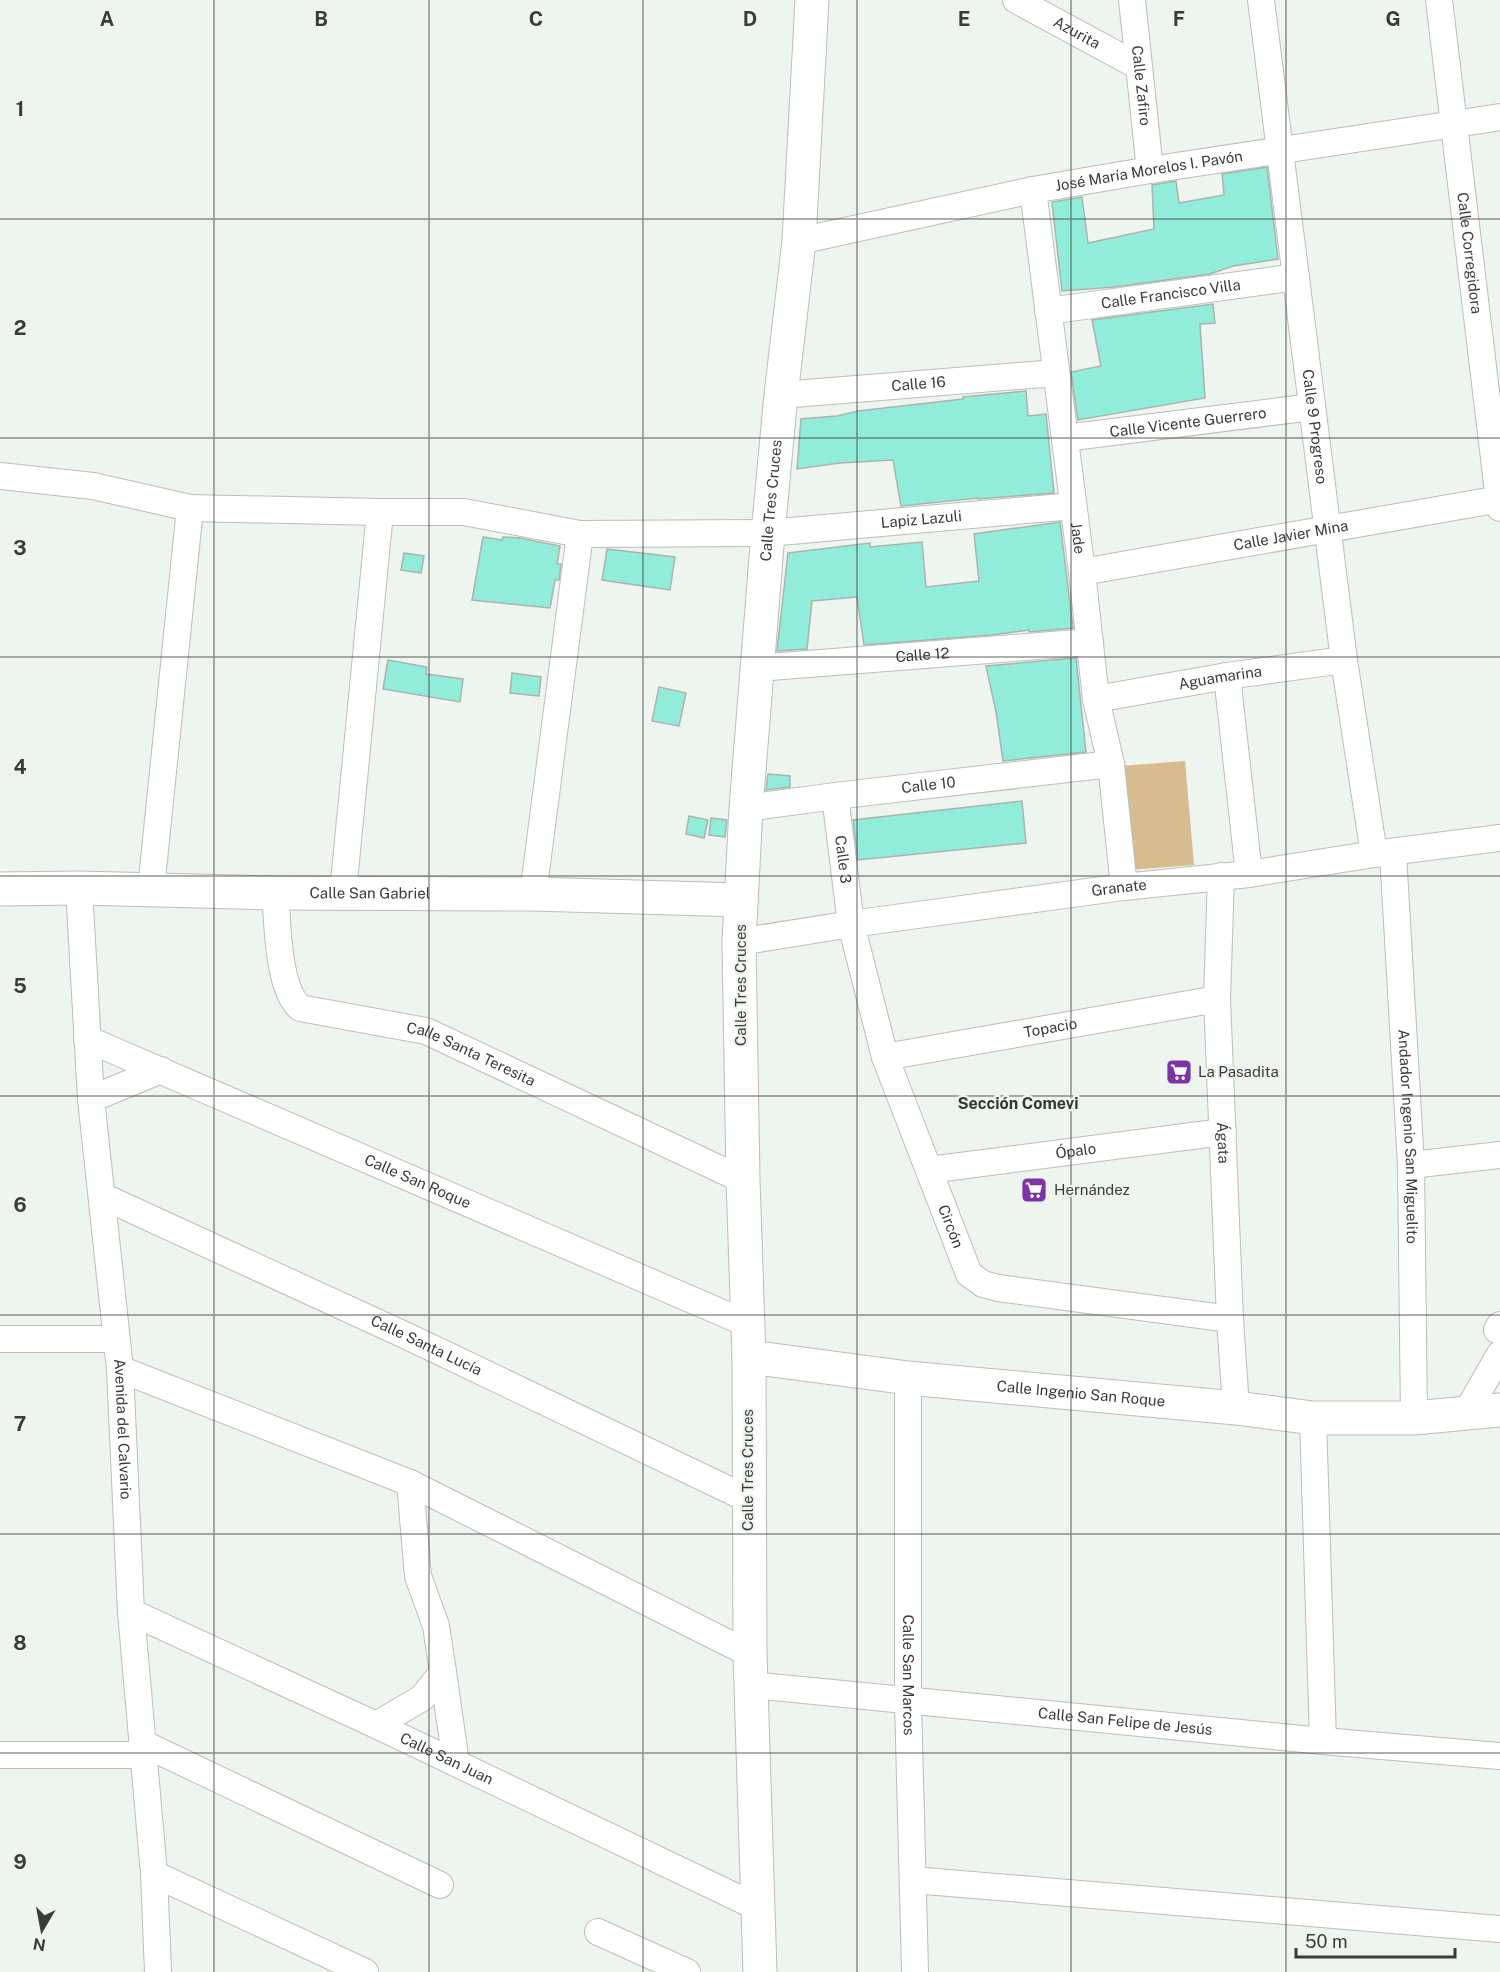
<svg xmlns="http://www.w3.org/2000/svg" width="1500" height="1972" viewBox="0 0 1500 1972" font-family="'Public Sans',sans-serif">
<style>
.green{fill:#d6bc8f}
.building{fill:#92ecda;stroke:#a9b3b0;stroke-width:1.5}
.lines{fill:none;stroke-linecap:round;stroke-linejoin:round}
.street-casing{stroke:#b9bfb9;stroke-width:28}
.secondary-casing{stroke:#b9bfb9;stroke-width:35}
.street{stroke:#fff;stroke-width:26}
.secondary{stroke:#fff;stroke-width:33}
.grid{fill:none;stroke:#393c39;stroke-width:1.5;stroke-opacity:0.55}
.labels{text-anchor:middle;stroke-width:4.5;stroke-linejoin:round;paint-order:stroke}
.street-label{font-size:15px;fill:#393c39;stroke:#eef4ee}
.poi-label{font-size:15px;fill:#393c39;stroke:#eef4ee;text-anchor:start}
.neighbourhood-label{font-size:16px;font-weight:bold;fill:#323833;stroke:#eef4ee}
.grid-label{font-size:20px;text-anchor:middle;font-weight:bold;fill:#393c39;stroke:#eef4ee;stroke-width:4.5;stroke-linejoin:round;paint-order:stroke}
</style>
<rect width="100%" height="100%" fill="#eef4ee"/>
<!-- green -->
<path class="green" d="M1185,761L1194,865L1129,870L1120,766Z"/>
<!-- building -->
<g class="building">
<path d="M1267,167L1278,259L1233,266L1210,274L1114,287L1062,291L1052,202L1082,197L1088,243L1154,229L1152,185L1176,181L1179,203L1224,195L1222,174Z"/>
<path d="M1213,304L1215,323L1200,324L1205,398L1078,420L1071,372L1101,366L1092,320Z"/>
<path d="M1026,391L1028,416L1046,414L1054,493L978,499V498L901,506L893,460L840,463L797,469L801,419L837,416L858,411L963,399V397Z"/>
<path d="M1060,522L1073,628L1029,632V630L991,635L864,645L857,597L812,601L807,649L777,651L788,553L870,543V547L922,542L926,587L979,581L974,534Z"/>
<path d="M483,537L502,540L503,537L520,538L560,546L557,564H561L559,580H555L550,608L472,600Z"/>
<path d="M607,549L675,557L670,590L602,580Z"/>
<path d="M404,553L424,556L421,573L401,570Z"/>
<path d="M1076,658L1086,752L1003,761L996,712L986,666Z"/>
<path d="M388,660L427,667L426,674L463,679L460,702L383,689Z"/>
<path d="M512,673L541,677L539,696L510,693Z"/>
<path d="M659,687L686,693L679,726L652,721Z"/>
<path d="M768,774L790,776V787L766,790Z"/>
<path d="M1022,801L1026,843L858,860L853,820Z"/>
<path d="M689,816L708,820L704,838L686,834Z"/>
<path d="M711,818L727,820L725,837L709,835Z"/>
</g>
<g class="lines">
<defs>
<g id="street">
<path id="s1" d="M1016,0L1138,66"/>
<path id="s2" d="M1132,0L1150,170"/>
<path id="s3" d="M1261,0L1344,660L1374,854"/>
<path id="s4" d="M1439,0L1500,508"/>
<path id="s5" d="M1033,190L1082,572L1096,699L1111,764L1124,887"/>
<path id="s6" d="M799,241L1033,190L1150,170L1500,117"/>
<path id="s7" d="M1048,311L1296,277"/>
<path id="s8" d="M781,395L1056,373"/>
<path id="s9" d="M1065,438L1312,407"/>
<path id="s10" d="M0,476L93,486L190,508L380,512H464L580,534L768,533L1073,506"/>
<path id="s11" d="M1082,572L1500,499"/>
<path id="s12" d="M757,668L1090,642"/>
<path d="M1227,676L1249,874"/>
<path id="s13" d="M1096,699L1227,676L1344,660"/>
<path id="s14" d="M835,796L851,924L885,1057L969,1274L983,1284L998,1288L1230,1319"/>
<path id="s15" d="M746,808L835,796L1111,764"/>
<path id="s16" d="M1393,853L1411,1165L1414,1418"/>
<path id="s17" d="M1221,876L1217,999L1230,1319L1236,1408"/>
<path id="s18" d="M79,888L91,1099L120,1369L131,1612L154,1874L158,1972"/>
<path d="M151,889L190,508"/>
<path d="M343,892L380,512"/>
<path id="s19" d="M275,893C278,923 277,987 300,1008L426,1031L743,1180"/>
<path d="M533,894L580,534"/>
<path id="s20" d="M739,942L851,924L1124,887L1249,874L1374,854L1500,838"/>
<path id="s21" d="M87,1039L748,1324"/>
<path id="s22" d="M885,1057L1217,999"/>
<path d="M91,1099L161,1070"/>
<path d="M1411,1165L1500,1155"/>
<path id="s23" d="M929,1170L1223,1132"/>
<path id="s24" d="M102,1196L409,1337L748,1499"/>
<path d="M1497,1330L1500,1325"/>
<path d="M0,1339H116"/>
<path d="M120,1369L410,1483L750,1654"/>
<path id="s25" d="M908,1378V1700L915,1972"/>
<path d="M1466,1413L1500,1354"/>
<path d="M1313,1418L1323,1741"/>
<path id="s26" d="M131,1612L376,1725L759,1908"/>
<path d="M443,1672L456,1763"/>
<path id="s27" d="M752,1685L1323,1741L1500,1756"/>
<path d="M376,1725L422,1698L443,1672L436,1626L418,1576L410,1483"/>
<path d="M142,1743L440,1885"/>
<path d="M0,1755H143"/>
<path d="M154,1874L365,1972"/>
<path d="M913,1880L1500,1929"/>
<path d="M598,1932L687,1972"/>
</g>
<g id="secondary">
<path id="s28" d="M0,889L79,888L275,893L533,894L741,900"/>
<path id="s29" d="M749,1357L908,1378L1236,1408L1313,1418H1414L1500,1410"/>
<path id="s30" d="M760,1972L750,1654L749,1357L743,1180L739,942L746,808L768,533L781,395L799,241L812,0"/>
</g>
</defs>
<!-- street casing -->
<use href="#street" class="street-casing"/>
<!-- secondary casing -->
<use href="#secondary" class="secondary-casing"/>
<!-- street -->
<use href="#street" class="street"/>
<!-- secondary -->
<use href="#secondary" class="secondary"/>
</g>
<!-- grid -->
<path class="grid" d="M214,0V1972M429,0V1972M643,0V1972M857,0V1972M1071,0V1972M1286,0V1972M0,219H1500M0,438H1500M0,657H1500M0,876H1500M0,1096H1500M0,1315H1500M0,1534H1500M0,1753H1500"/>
<!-- icons -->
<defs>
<symbol id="supermarket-square" viewBox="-11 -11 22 22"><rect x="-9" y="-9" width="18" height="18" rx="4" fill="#7c33a5" stroke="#eef4ee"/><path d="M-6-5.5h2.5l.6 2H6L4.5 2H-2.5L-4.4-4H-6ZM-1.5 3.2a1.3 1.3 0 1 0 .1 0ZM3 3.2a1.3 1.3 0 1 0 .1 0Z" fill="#fff"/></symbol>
</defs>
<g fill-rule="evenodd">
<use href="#supermarket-square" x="1164" y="1057" width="30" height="30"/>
<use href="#supermarket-square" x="1019" y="1175" width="30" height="30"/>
</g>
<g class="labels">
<!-- street labels -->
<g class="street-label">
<text dy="5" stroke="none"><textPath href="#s1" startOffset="69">Azurita</textPath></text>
<text dy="5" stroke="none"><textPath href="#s2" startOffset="86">Calle Zafiro</textPath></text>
<text dy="5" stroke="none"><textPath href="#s6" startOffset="357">José María Morelos I. Pavón</textPath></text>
<text dy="5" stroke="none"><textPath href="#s4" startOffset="255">Calle Corregidora</textPath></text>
<text dy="5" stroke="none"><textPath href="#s7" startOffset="124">Calle Francisco Villa</textPath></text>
<text dy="5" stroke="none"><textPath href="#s8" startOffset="138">Calle 16</textPath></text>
<text dy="5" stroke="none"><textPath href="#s9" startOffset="124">Calle Vicente Guerrero</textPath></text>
<text dy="5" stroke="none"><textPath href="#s3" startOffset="430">Calle 9 Progreso</textPath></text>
<text dy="5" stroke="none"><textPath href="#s30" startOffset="1473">Calle Tres Cruces</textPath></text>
<text dy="5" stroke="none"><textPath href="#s10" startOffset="927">Lapiz Lazuli</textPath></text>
<text dy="5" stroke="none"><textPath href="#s11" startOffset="212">Calle Javier Mina</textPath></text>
<text dy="5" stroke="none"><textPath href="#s5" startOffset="351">Jade</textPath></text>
<text dy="5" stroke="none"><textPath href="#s12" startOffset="166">Calle 12</textPath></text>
<text dy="5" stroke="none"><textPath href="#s13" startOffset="126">Aguamarina</textPath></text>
<text dy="5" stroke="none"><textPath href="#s15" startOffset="184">Calle 10</textPath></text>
<text dy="5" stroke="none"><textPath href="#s14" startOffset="64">Calle 3</textPath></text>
<text dy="5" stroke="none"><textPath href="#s20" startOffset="384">Granate</textPath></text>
<text dy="5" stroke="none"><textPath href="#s28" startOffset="370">Calle San Gabriel</textPath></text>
<text transform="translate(741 985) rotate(-90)" y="5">Calle Tres Cruces</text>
<text dy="5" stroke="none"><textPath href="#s22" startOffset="168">Topacio</textPath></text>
<text dy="5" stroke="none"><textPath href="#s19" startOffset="298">Calle Santa Teresita</textPath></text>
<text dy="5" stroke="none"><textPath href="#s16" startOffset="284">Andador Ingenio San Miguelito</textPath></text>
<text dy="5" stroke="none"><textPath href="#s17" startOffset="267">Ágata</textPath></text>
<text dy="5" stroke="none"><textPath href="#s23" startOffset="148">Ópalo</textPath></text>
<text dy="5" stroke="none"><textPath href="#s21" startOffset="360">Calle San Roque</textPath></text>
<text dy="5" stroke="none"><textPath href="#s14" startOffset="448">Circón</textPath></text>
<text dy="5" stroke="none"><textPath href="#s24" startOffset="357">Calle Santa Lucía</textPath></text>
<text dy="5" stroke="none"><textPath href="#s29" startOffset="334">Calle Ingenio San Roque</textPath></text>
<text dy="5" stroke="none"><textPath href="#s18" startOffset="543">Avenida del Calvario</textPath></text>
<text transform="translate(748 1470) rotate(-90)" y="5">Calle Tres Cruces</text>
<text dy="5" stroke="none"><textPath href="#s25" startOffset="297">Calle San Marcos</textPath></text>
<text dy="5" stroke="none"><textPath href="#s27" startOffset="375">Calle San Felipe de Jesús</textPath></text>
<text dy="5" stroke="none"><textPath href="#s26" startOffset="348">Calle San Juan</textPath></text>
</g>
<!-- poi labels -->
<g class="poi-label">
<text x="1198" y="1077">La Pasadita</text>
<text x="1054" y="1195">Hernández</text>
</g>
<!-- neighbourhood labels -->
<g class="neighbourhood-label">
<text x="1018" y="1109">Sección Comevi</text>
</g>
</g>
<g class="grid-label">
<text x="107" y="26">A</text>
<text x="321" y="26">B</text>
<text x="536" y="26">C</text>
<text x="750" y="26">D</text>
<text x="964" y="26">E</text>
<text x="1179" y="26">F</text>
<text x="1393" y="26">G</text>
<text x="20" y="116">1</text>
<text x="20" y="335">2</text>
<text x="20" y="555">3</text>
<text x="20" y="774">4</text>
<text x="20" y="993">5</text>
<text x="20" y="1212">6</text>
<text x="20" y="1431">7</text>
<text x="20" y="1650">8</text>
<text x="20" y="1869">9</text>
</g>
<!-- north arrow -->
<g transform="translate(42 1930) rotate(190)" stroke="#eef4ee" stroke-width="4.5" paint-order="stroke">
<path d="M0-4.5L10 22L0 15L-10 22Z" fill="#393c39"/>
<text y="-9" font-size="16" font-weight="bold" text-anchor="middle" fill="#393c39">N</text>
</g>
<!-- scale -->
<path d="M1296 1948v9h159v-9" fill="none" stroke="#393c39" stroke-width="3"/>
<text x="1305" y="1948" font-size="18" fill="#393c39" stroke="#eef4ee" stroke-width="4.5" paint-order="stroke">50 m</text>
</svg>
